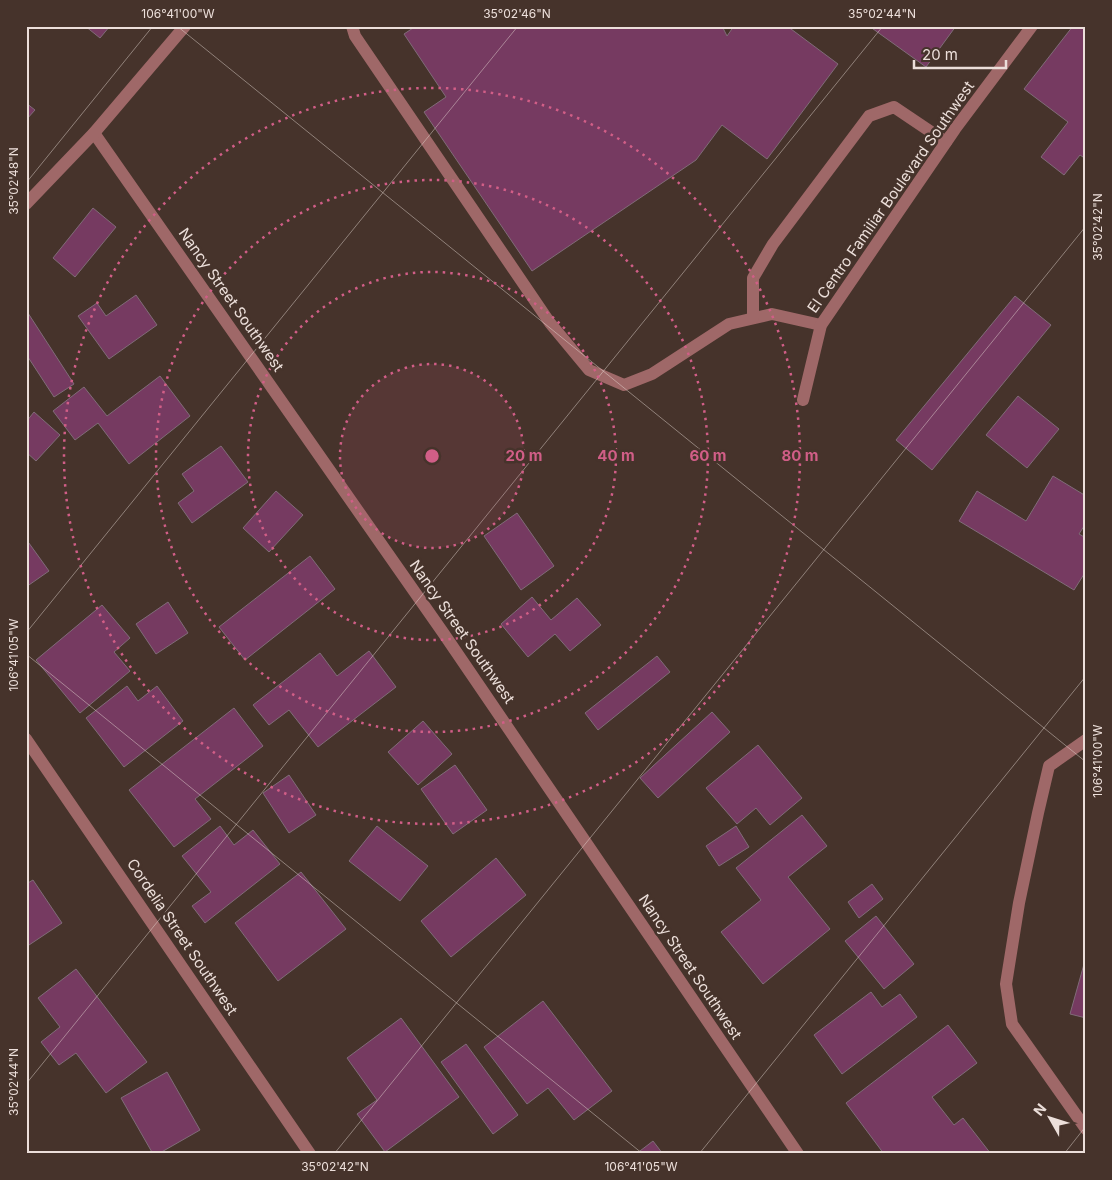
<svg xmlns="http://www.w3.org/2000/svg" width="1112" height="1180" viewBox="0 0 1112 1180" font-family="Inter,sans-serif">
<style>
.building{fill:#763a61;stroke:#806c78}
.lines{fill:none;stroke-linecap:round;stroke-linejoin:round}
.minor{stroke:#9f6868;stroke-width:12}
.ticks{fill:none;stroke:#ecdfda;stroke-width:1;stroke-opacity:0.45}
.ring{fill:none;stroke:#d15e87;stroke-width:2.5;stroke-dasharray:2.5 5}
.labels{text-anchor:middle;stroke-width:5;stroke-linejoin:round;paint-order:stroke}
.street-label{font-size:15px;fill:#ecdfda;stroke:#46332b}
.centre{fill:#d15e87;stroke:#46332b;stroke-width:2.5}
.ring-label{font-size:15px;text-anchor:middle;font-weight:bold;fill:#d15e87;stroke:#46332b;stroke-width:5;stroke-linejoin:round;paint-order:stroke}
.neatline{fill:none;stroke:#ecdfda;stroke-width:2}
.ticks-label{font-size:12px;text-anchor:middle;fill:#ecdfda}
</style>
<rect width="100%" height="100%" fill="#46332b"/>
<!-- building -->
<g class="building">
<path d="M85,26H110L100,38Z"/>
<path d="M416,26H722L727,36L734,26H787L838,64L767,159L722,125L696,160L532,271L424,112L446,97L404,34Z"/>
<path d="M869,26H956L926,67Z"/>
<path d="M1073,26H1086V159L1080,155L1064,175L1041,157L1068,122L1024,89Z"/>
<path d="M26,103L35,110L26,120Z"/>
<path d="M93,208L116,227L75,277L53,258Z"/>
<path d="M136,295L157,325L109,359L78,316L97,303L106,316Z"/>
<path d="M1015,296L1051,325L932,470L896,440Z"/>
<path d="M26,310L74,384L54,397L26,354Z"/>
<path d="M160,376L190,416L129,464L98,423L75,440L53,411L84,387L107,416Z"/>
<path d="M1018,396L1059,429L1027,468L986,435Z"/>
<path d="M34,412L60,435L36,461L26,452V422Z"/>
<path d="M221,446L248,482L192,523L178,503L194,491L182,474Z"/>
<path d="M1053,476L1086,496V523L1079,534L1086,538V571L1074,590L959,521L977,491L1026,521Z"/>
<path d="M276,491L303,515L269,552L243,528Z"/>
<path d="M517,513L554,566L521,590L484,536Z"/>
<path d="M26,539L49,571L26,587Z"/>
<path d="M310,556L335,589L245,660L219,627Z"/>
<path d="M532,597L551,620L577,598L601,625L570,651L555,634L528,657L501,624Z"/>
<path d="M168,602L188,633L156,654L136,624Z"/>
<path d="M102,605L130,638L114,652L130,671L80,713L36,660Z"/>
<path d="M369,651L396,687L318,747L289,710L269,725L253,705L320,653L337,676Z"/>
<path d="M657,656L670,672L598,730L585,713Z"/>
<path d="M127,686L138,701L157,686L183,721L124,767L86,718Z"/>
<path d="M234,708L263,746L195,799L211,819L174,847L129,790Z"/>
<path d="M712,712L730,732L658,798L640,778Z"/>
<path d="M423,721L452,754L418,785L388,752Z"/>
<path d="M758,745L802,798L770,825L756,808L737,824L706,788Z"/>
<path d="M455,765L487,810L453,834L421,789Z"/>
<path d="M289,775L316,815L289,833L263,793Z"/>
<path d="M802,815L827,846L788,877L830,929L763,984L721,932L761,900L736,868Z"/>
<path d="M220,826L234,845L253,830L280,864L205,923L192,906L211,892L182,856Z"/>
<path d="M377,826L428,866L400,901L349,861Z"/>
<path d="M736,826L749,847L719,866L706,846Z"/>
<path d="M496,858L526,895L451,957L421,921Z"/>
<path d="M301,872L346,929L278,981L235,923Z"/>
<path d="M33,880L62,923L26,947V884Z"/>
<path d="M872,884L883,899L859,918L848,902Z"/>
<path d="M876,916L914,964L884,989L845,941Z"/>
<path d="M1086,957V1018L1070,1014Z"/>
<path d="M76,969L147,1062L106,1093L76,1053L59,1065L41,1042L60,1027L38,998Z"/>
<path d="M871,992L882,1007L900,994L917,1017L842,1074L814,1035Z"/>
<path d="M543,1001L612,1091L574,1120L548,1088L527,1104L484,1047Z"/>
<path d="M401,1018L459,1097L385,1152L357,1114L377,1100L347,1058Z"/>
<path d="M948,1025L977,1063L932,1097L954,1125L963,1118L991,1154H884L846,1103Z"/>
<path d="M466,1044L518,1115L493,1134L441,1062Z"/>
<path d="M167,1072L200,1130L158,1154H153L121,1098Z"/>
<path d="M653,1141L663,1154H636Z"/>
</g>
<g class="lines">
<!-- minor -->
<g class="minor">
<path d="M352,26L355,36L550,323L589,370L624,385L652,374L729,324L772,314L821,325"/>
<path d="M94,133L444,634L798,1154"/>
<path d="M26,204L94,133L185,26"/>
<path d="M753,318V278L773,244L869,116L894,107L946,142"/>
<path d="M803,400L821,325L955,129L1032,26"/>
<path d="M26,739L310,1154"/>
<path d="M1086,740L1049,766L1038,813L1019,903L1006,984L1012,1024L1086,1129"/>
</g>
</g>
<!-- ticks -->
<path class="ticks" d="M177,26L1086,762M26,183L153,26M26,633L518,26M26,654L643,1154M26,1084L883,26M334,1154L1086,226M699,1154L1086,676M1064,1154L1086,1126"/>
<!-- distance rings -->
<circle cx="432" cy="456" r="92" fill="#d15e87" fill-opacity=".12"/>
<g class="ring">
<circle cx="432" cy="456" r="92"/>
<circle cx="432" cy="456" r="184"/>
<circle cx="432" cy="456" r="276"/>
<circle cx="432" cy="456" r="368"/>
</g>
<g class="labels">
<!-- street labels -->
<g class="street-label">
<text transform="translate(891 197) rotate(-55)" y="5">El Centro Familiar Boulevard Southwest</text>
<text transform="translate(231 300) rotate(55)" y="5">Nancy Street Southwest</text>
<text transform="translate(462 632) rotate(55)" y="5">Nancy Street Southwest</text>
<text transform="translate(182 937) rotate(56)" y="5">Cordelia Street Southwest</text>
<text transform="translate(690 967) rotate(56)" y="5">Nancy Street Southwest</text>
</g>
</g>
<circle cx="432" cy="456" r="8" class="centre"/>
<g class="ring-label">
<text x="524" y="461">20 m</text>
<text x="616" y="461">40 m</text>
<text x="708" y="461">60 m</text>
<text x="800" y="461">80 m</text>
</g>
<!-- border -->
<rect width="1112" height="1180" fill="none" stroke="#46332b" stroke-width="55"/>
<!-- north arrow -->
<g transform="translate(1050 1118) rotate(309)" stroke="#46332b" stroke-width="4" paint-order="stroke">
<path d="M0-4L9 19L0 12L-9 19Z" fill="#ecdfda"/>
<text y="-8" font-size="14" font-weight="bold" text-anchor="middle" fill="#ecdfda">N</text>
</g>
<!-- scale -->
<path d="M914 60v8h92v-8" fill="none" stroke="#ecdfda" stroke-width="2.5"/>
<text x="922" y="60" font-size="15" fill="#ecdfda" stroke="#46332b" stroke-width="4" paint-order="stroke">20 m</text>
<rect x="28" y="28" width="1056" height="1124" class="neatline"/>
<g class="ticks-label">
<text x="178" y="18">106°41'00"W</text>
<text x="517" y="18">35°02'46"N</text>
<text x="882" y="18">35°02'44"N</text>
<text transform="translate(14 181) rotate(-90)" y="4">35°02'48"N</text>
<text transform="translate(1098 227) rotate(-90)" y="4">35°02'42"N</text>
<text transform="translate(14 655) rotate(-90)" y="4">106°41'05"W</text>
<text transform="translate(1098 761) rotate(-90)" y="4">106°41'00"W</text>
<text transform="translate(14 1082) rotate(-90)" y="4">35°02'44"N</text>
<text x="335" y="1171">35°02'42"N</text>
<text x="641" y="1171">106°41'05"W</text>
</g>
</svg>
